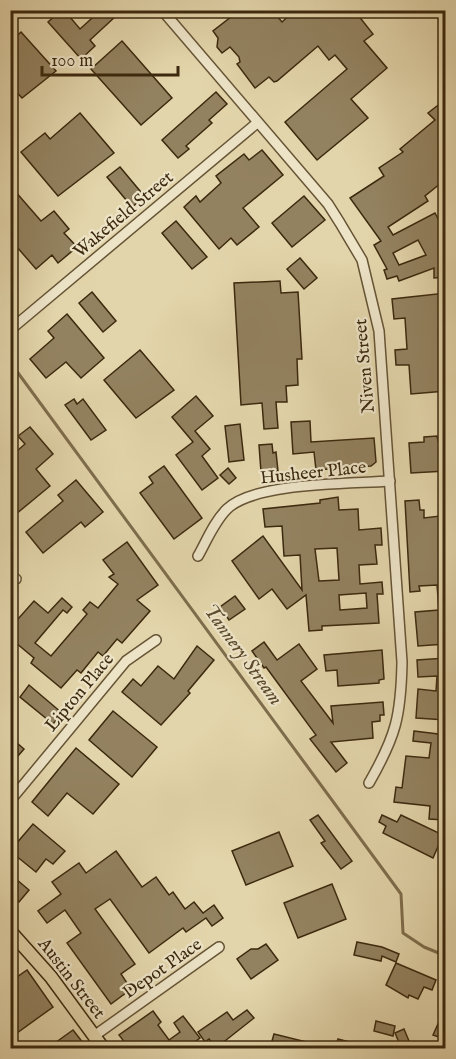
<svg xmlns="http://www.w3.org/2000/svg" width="456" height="1059" viewBox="0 0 456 1059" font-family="'IM FELL English',serif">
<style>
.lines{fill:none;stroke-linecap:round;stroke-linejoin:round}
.stream{stroke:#7e6d4c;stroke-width:3}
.building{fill:#938260;stroke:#3c290e;stroke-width:1.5;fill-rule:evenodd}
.minor-casing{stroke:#665435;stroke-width:12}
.major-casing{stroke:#3c290e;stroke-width:15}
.minor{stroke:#ede4c8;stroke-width:9}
.major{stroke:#e3d5ab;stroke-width:12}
.labels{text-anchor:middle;stroke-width:4.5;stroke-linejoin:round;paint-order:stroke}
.street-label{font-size:18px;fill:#3c290e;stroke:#ede4c8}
.water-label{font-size:20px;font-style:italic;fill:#5d4b2d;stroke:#ede4c8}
</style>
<rect width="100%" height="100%" fill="#e3d5ab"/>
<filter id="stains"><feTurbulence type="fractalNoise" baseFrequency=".00333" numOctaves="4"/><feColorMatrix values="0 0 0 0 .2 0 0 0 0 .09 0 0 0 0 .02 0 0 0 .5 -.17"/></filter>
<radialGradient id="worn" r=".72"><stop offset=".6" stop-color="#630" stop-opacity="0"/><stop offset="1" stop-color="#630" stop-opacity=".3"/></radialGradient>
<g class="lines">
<!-- stream -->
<path class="stream" d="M10,362L401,894L403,933L424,947L446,956"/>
</g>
<!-- building -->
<g class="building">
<path d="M61,10H64L80,29L101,10H111L116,16L90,40L95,46L81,59L48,22Z"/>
<path d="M240,10H272L282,22L295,10H354L373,34L364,41L387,68L351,99L368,118L317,160L285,122L347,69L335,55L329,60L318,46L277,81L274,82L269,77L255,88L237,64L240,62L239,57L230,47L222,53L217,47L218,38L213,31Z"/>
<path d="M21,32L56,71L22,98L10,85V42Z"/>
<path d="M122,41L172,98L141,125L91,69Z"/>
<path d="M216,92L227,104L209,120L212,123L186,146L189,149L178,158L162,140Z"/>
<path d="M446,99V172L442,175L446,179L425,196L428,201L388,227L393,235L435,213L446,234V277L434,278V268L399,281L397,276L387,279L384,270L387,269L374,245L381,241L350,198L384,176L379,168L403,152L400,149L435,120L428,113ZM418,240L426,255L399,265L393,253Z"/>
<path d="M80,113L114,153L58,196L21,152L45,133L50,139Z"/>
<path d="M262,150L283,175L243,208L259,227L237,245L231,238L219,249L184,207L196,196L200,202L221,183L216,176L244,154L249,160Z"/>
<path d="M120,167L145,197L132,207L107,177Z"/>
<path d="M14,190L41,221L54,211L69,229L64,233L77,247L58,263L52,255L36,269L10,239V193Z"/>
<path d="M304,196L325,220L292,247L272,223Z"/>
<path d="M176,221L207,257L192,269L162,233Z"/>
<path d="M300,258L317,278L304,289L287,269Z"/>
<path d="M280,281L281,293L298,292L302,359H297L298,385L286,386L287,402H276L278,428L264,429L262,403L241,405L234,283Z"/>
<path d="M92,292L116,321L103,332L79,303Z"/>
<path d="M446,293V391L411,394L409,365H396L395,350L407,349L405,318L394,319L392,299Z"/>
<path d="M67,314L104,358L81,378L66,362L46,378L30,359L54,338L48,331Z"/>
<path d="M140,350L174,390L136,418L104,380Z"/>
<path d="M196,396L213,416L195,431L210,449L202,456L218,478L202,490L176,455L193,442L172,417Z"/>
<path d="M74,399L77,404L83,399L106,430L91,440L65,405Z"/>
<path d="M310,421L311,442L374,438L376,462L371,466L316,470L314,452L293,454L291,422Z"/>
<path d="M240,424L244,460L229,462L225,426Z"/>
<path d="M30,427L53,454L36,469L50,486L10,519V457L25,444L18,436Z"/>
<path d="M437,436L438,441L446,440V471L411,473L409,443L424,442V437Z"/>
<path d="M272,444L273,453L276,452L278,471L261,472L259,445Z"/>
<path d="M164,466L202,518L174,539L140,493L153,483L149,477Z"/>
<path d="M228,468L236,478L229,484L220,475Z"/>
<path d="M76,480L103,512L85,527L81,522L43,553L26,532L63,501L58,495Z"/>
<path d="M338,497L339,510L358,509L359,530L381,528L382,545H375L377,564L359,565L360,584L382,582L383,594H377L379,623L322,626V630L309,631L306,595L287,609L272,589L259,599L232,561L263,536L302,590L300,555L284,556L282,526L265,527L263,509L320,503V500ZM337,548L339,580L319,581L315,549ZM366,593L367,608L340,610L339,595Z"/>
<path d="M419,500L420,510H424V518L440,516V521H446V644L418,646L415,612L439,610L437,585L419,586L420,591L410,592L405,501Z"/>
<path d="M127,542L158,585L137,600L150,611L122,643L117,639L103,656L98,652L81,673L77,670L61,688L31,663L34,658L10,638V628L34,601L48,613L62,598L72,607L67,613L63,610L35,643L51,656L87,614L83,610L90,602L98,608L118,584L109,577L114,574L103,560Z"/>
<path d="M235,596L245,609L229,620L220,607Z"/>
<path d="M264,642L277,660L299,644L317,669L301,681L333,723L331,706L383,702L384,715H380V721L372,722L373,738L331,742L347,763L336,772L310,739L316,735L266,667L264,668L252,651Z"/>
<path d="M197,646L214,660L188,691L190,693L161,725L122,692L133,679L141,686L158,666L174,679Z"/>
<path d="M382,650L384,679L379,680V683L338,686L337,670L326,671L324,655Z"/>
<path d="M446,658V720L416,718L418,689L436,691L437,676L418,677L417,660Z"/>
<path d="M29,685L62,713L53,724L20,697Z"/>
<path d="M113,711L157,747L132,777L89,740Z"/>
<path d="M414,731L446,735L440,760H446L444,820L429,819L430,806L394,802L396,787L402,788L406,756L429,758L431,743L413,741Z"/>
<path d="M10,737L24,749L10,765Z"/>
<path d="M76,748L119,784L93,814L67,793L48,816L32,802Z"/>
<path d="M318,815L352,861L341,869L321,843L325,841L310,820Z"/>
<path d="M382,815L397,822L401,815L443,835L433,858L383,833L386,826L379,822Z"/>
<path d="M33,824L65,851L53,864L46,859L36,872L10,851Z"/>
<path d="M279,832L293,866L246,885L232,851Z"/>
<path d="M116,851L142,887L156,877L169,895L173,892L185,909L194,902L203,913L214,905L223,918L212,926L206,918L186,932L183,928L149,953L110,899L95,909L135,964L121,974L131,989L111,1004L67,943L81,933L65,910L47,923L38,911L61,894L52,882L79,863L86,873Z"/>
<path d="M10,874L29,890L19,902L10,895Z"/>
<path d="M332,884L346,919L298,938L284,903Z"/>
<path d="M357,942L382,947L399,954L396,962L382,956L381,961L354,955Z"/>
<path d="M266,944L278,960L251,979L237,959L251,949H258Z"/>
<path d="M396,963L436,980L432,990L424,987L418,999L409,995L408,998L386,985Z"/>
<path d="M27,970L53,1007L17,1033L10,1025V982Z"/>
<path d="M446,1006V1028L442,1038L433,1035Z"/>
<path d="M247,1010L254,1018L216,1048L209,1039L205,1042L198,1032L227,1012L233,1020Z"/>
<path d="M153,1011L161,1022L158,1025L169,1040L180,1032L174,1023L183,1016L200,1038L186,1048H129L119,1035Z"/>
<path d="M376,1021L395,1026L393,1036L374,1031Z"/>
<path d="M404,1029L409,1041L400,1045L395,1033Z"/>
<path d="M73,1030L87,1048H48Z"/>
<path d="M274,1034L323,1046V1048H270Z"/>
<path d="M338,1039L365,1046L364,1048H335Z"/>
</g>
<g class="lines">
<defs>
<g id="minor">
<path d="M162,10L328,204L340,223L362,260L379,331L402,662C401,716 396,736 369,783"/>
<path d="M10,330L257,123"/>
<path d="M198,556C207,540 214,522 227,509C255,482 350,484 390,481"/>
<path d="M10,576L16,579"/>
<path d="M10,801L126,661L156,640"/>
<path d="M94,1036L219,947"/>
</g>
<path id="major" d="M10,931L51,977L103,1048"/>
</defs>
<!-- minor casing -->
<use href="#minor" class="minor-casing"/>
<!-- major casing -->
<use href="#major" class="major-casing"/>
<!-- minor -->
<use href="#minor" class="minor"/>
<!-- major -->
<use href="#major" class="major"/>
</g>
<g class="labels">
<!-- street labels -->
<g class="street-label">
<text transform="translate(123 214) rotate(-40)" y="6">Wakefield Street</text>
<text transform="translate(364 366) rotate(-95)" y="6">Niven Street</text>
<text transform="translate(313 472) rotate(-6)" y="6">Husheer Place</text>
<text transform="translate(79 692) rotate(-50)" y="6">Lipton Place</text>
<text transform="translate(162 968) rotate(-35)" y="6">Depot Place</text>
<text transform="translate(72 978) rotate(52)" y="6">Austin Street</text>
</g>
<!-- water labels -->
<g class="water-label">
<text transform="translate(244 654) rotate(54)" y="7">Tannery Stream</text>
</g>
</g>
<!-- margin -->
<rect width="456" height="1059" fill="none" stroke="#e3d5ab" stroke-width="36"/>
<rect x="12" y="12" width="432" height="1035" fill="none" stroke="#3c290e" stroke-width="3"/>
<rect x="18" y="18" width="420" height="1023" fill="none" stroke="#3c290e" stroke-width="1.5"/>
<!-- scale -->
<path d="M42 66v9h136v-9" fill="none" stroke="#3c290e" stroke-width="3"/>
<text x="51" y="66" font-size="18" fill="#3c290e" stroke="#ede4c8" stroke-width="4.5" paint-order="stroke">100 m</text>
<rect width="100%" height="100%" filter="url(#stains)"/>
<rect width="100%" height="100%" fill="url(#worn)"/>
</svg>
